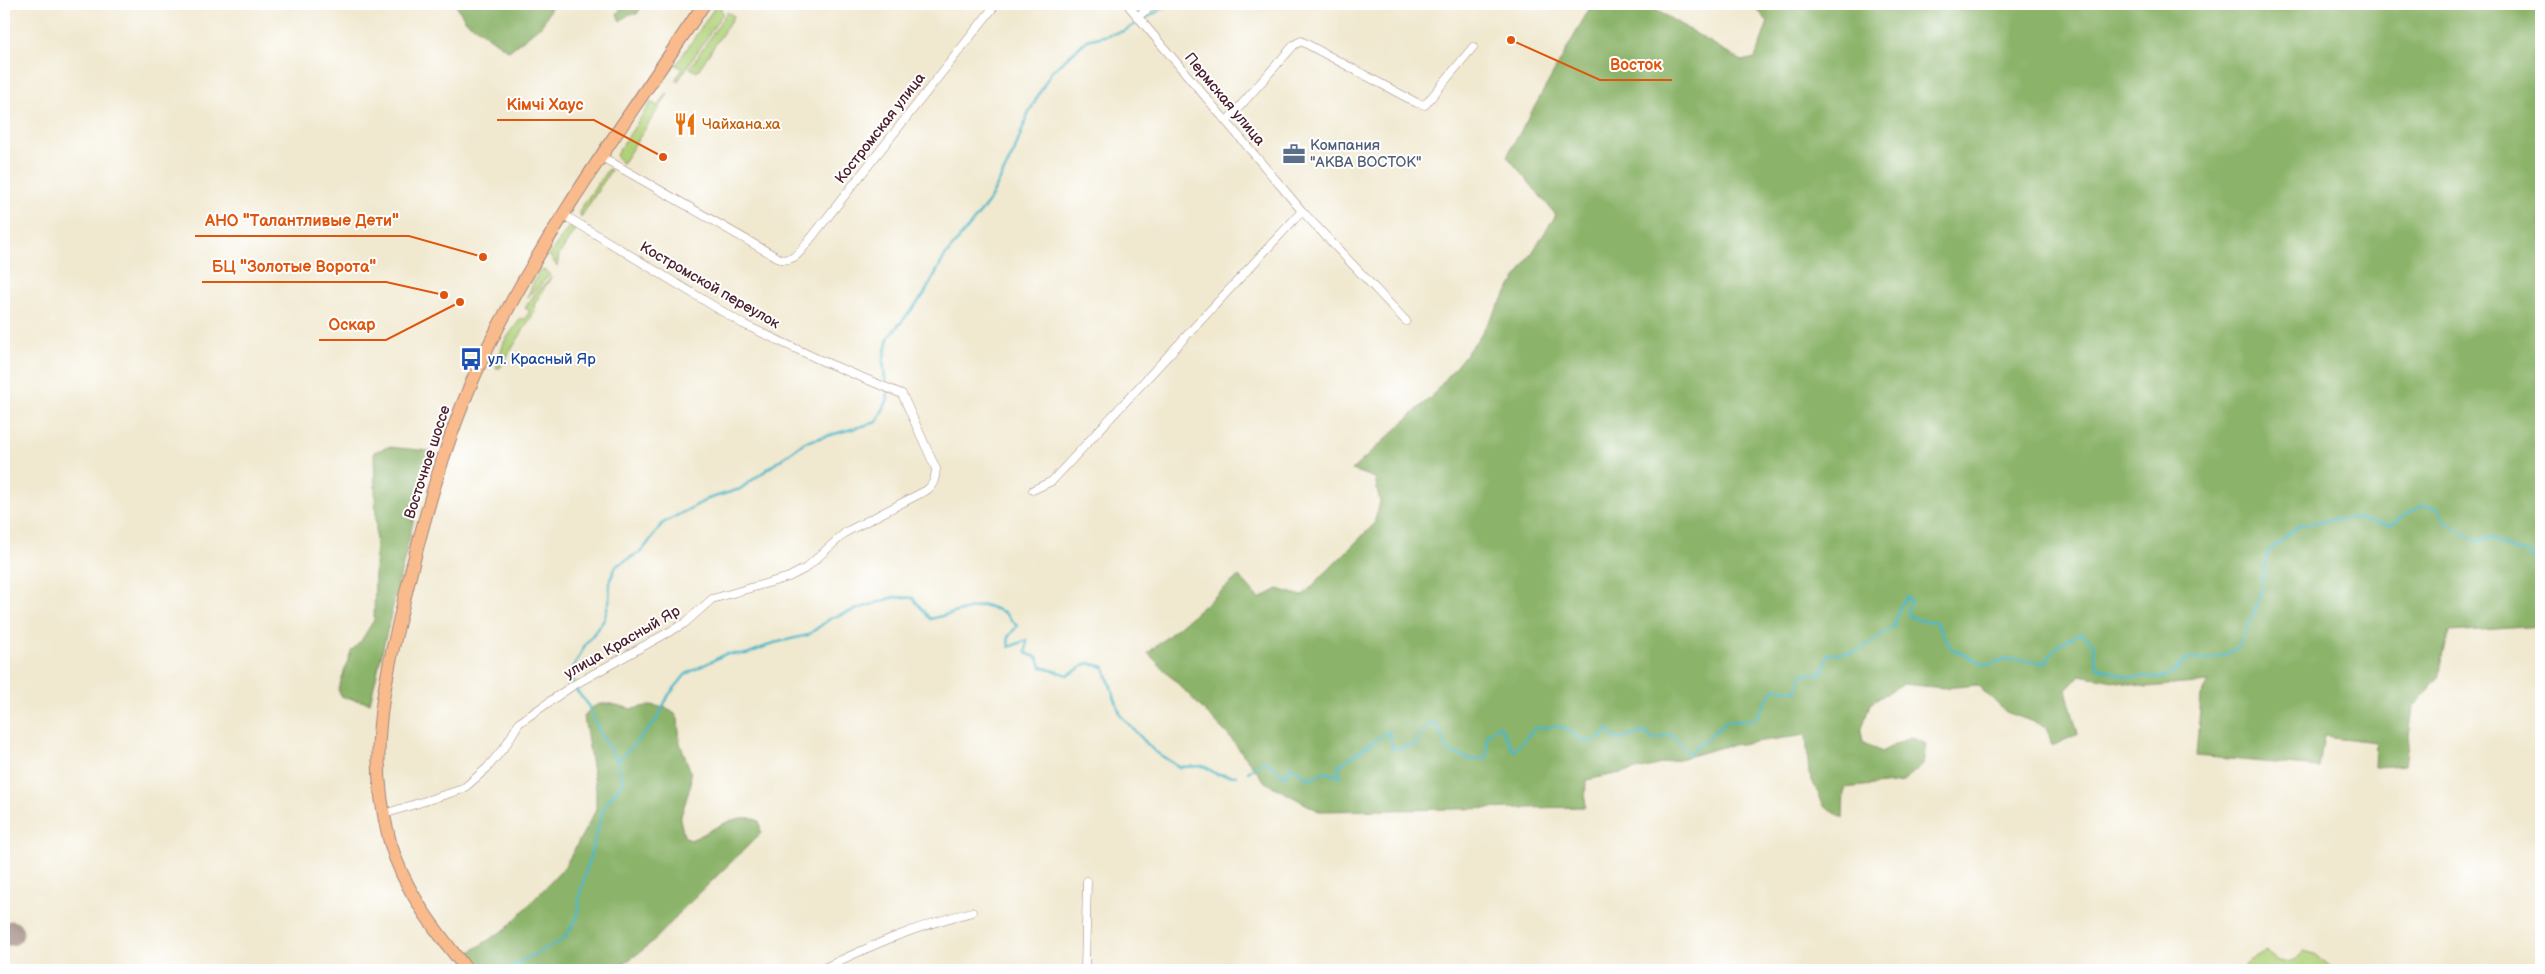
<svg xmlns="http://www.w3.org/2000/svg" width="2545" height="974" viewBox="0 0 2545 974" font-family="'Balsamiq Sans',sans-serif">
<style>
.green{fill:#afd179;stroke:#7c7852}
.forest{fill:#8bb369;stroke:#6a694a}
.lines{fill:none;stroke-linecap:round;stroke-linejoin:round}
.stream{stroke:#4cb8c8;stroke-width:2.5}
.taxiway{stroke:#9d847d;stroke-width:25}
.street-casing{stroke:#9d847d;stroke-width:9}
.primary-casing{stroke:#9d847d;stroke-width:14}
.street{stroke:#fff;stroke-width:8}
.primary{stroke:#fabb8c;stroke-width:12}
.labels{text-anchor:middle;stroke-width:4;stroke-linejoin:round;paint-order:stroke}
.street-label{font-size:15px;fill:#4a1f2b;stroke:#fff}
.food-label{font-size:15px;fill:#c56008;stroke:#fff;text-anchor:start}
.service-label{font-size:15px;fill:#4e5e75;stroke:#fff;text-anchor:start}
.transit-label{font-size:15px;fill:#164399;stroke:#fff;text-anchor:start}
.leader{fill:none;stroke:#e0560e;stroke-width:2}
.callout-dot{fill:#e0560e;stroke:#fff;stroke-width:2}
.callout-label{font-size:16px;text-anchor:middle;font-weight:bold;fill:#e0560e;stroke:#fff;stroke-width:4;stroke-linejoin:round;paint-order:stroke}
</style>
<rect width="100%" height="100%" fill="#fff"/>
<filter id="ink" filterUnits="userSpaceOnUse"><feTurbulence type="fractalNoise" baseFrequency=".02" numOctaves="2"/><feDisplacementMap in="SourceGraphic" scale="10" xChannelSelector="R" yChannelSelector="G"/><feConvolveMatrix kernelMatrix="1 2 1 2 8 2 1 2 1" color-interpolation-filters="sRGB"/></filter>
<filter id="wash" filterUnits="userSpaceOnUse"><feTurbulence type="fractalNoise" baseFrequency=".0096" numOctaves="4" result="noise"/><feDisplacementMap in="SourceGraphic" scale="20" xChannelSelector="R" yChannelSelector="G"/><feGaussianBlur stdDeviation="1.12" result="paint"/><feColorMatrix in="noise" values="0 0 0 0 0 0 0 0 0 0 0 0 0 0 0 0 0 1.4 0 .05"/><feComposite in="paint" operator="in"/></filter>
<g filter="url(#wash)">
<rect width="100%" height="100%" fill="#f0e8cf"/>
<!-- green -->
<g class="green">
<path d="M717,4H723L720,8L723,13L678,81L675,80L683,69L676,65Z"/>
<path d="M727,12L734,16L697,72L690,68Z"/>
<path d="M667,93L668,94L622,164L616,155L651,102L658,106Z"/>
<path d="M608,169L611,170L581,217L579,211Z"/>
<path d="M570,225L575,229L559,255L557,266L549,255Z"/>
<path d="M545,270L550,275L527,298L538,272Z"/>
<path d="M551,277L534,305L535,311L500,368H496L504,342L521,318L524,320L530,311L525,308L534,295Z"/>
<path d="M2267,951C2277,966 2293,965 2304,951L2315,954L2335,970H2240L2246,963Z"/>
</g>
<!-- forest -->
<g class="forest">
<path d="M455,4H553L542,25L509,51L466,21Z"/>
<path d="M623,4H641L642,5L637,14H630L620,21L617,15Z"/>
<path d="M1592,4H1646L1742,61L1755,58L1768,22L1753,4H2541V626L2449,632L2438,678L2413,707L2405,765L2375,767L2376,742L2324,736L2319,767L2196,756L2201,696L2209,682L2147,687L2080,675L2066,690L2078,734L2052,746L2047,727L2006,712L1977,685L1945,688L1902,684L1870,704L1861,731L1863,742L1881,752L1910,737L1926,744L1923,764L1903,782L1844,788L1843,818L1824,806L1809,774L1806,735L1726,746L1650,767L1586,780L1585,807L1319,811L1265,782L1228,735L1148,653L1239,576L1259,599L1278,589L1302,596L1374,524L1380,502L1375,478L1352,470L1432,396L1477,340L1556,215L1507,156Z"/>
<path d="M388,447L430,451L370,703L342,697L338,690L351,651L361,641L374,620L376,527L374,452Z"/>
<path d="M600,704H612L632,709L651,705L666,708L675,714L678,719L680,743L690,770L691,784L680,819L684,836L690,840C711,833 737,809 759,821L761,833L678,914C663,934 632,963 608,970H484L467,954L507,928L564,868L596,810V790L584,717L591,708Z"/>
</g>
<g class="lines">
<!-- stream -->
<g class="stream">
<path d="M886,385L883,362L888,338L923,296L945,256L988,203L1014,152L1028,114L1051,72L1087,40L1124,31L1170,4"/>
<path d="M617,761L599,731L587,703L574,688L573,668L585,645L604,620L609,601L610,580L616,566L642,551L663,523L708,499L740,489L805,442L877,422L888,399L887,390"/>
<path d="M1248,772L1264,761L1285,776L1291,766L1309,779L1324,772L1340,776L1338,766L1389,731L1393,749L1416,745L1419,734L1435,722L1448,751L1473,760L1487,758V735L1499,725L1514,751L1535,728L1561,726L1586,743L1603,737L1607,729L1617,740L1645,732L1653,740L1671,734L1689,754L1727,721H1753L1775,688L1796,691L1803,674H1822L1828,654L1856,652L1875,640L1894,626L1900,606L1907,597L1911,601L1907,610L1909,616L1916,619L1936,623L1952,649L1986,665L2007,659L2045,663L2058,645L2080,633L2093,643L2097,667L2128,677H2167L2188,659L2212,660L2238,648L2259,601L2267,553L2300,524L2353,518L2389,525L2421,506L2438,509L2444,521L2478,542L2491,536L2513,551L2529,553L2541,567"/>
<path d="M504,970L564,939L577,918L580,893L604,806L623,782L617,762L656,721L668,696L686,674L726,654H747L774,643L808,635L831,618L894,597L913,598L930,619L984,605L1004,612L1017,626L1008,637L1009,647L1027,640L1026,653L1038,658L1041,667L1068,675L1088,663L1104,667L1121,716L1154,751L1179,767L1204,766L1216,774L1236,776"/>
</g>
<!-- taxiway -->
<path class="taxiway" d="M4,934L11,933"/>
</g>
</g>
<g filter="url(#ink)">
<g class="lines">
<defs>
<g id="street">
<path d="M1127,4L1302,211L1406,321"/>
<path d="M1137,17L1154,4"/>
<path d="M1227,121L1294,45L1301,41L1417,103L1425,105L1473,47"/>
<path d="M602,157L780,259C792,261 797,256 804,247L996,4"/>
<path d="M1033,490L1052,481L1302,211"/>
<path d="M384,814L463,789L487,768L506,745L519,723L572,686L685,623L712,599L789,577L806,568L846,532L927,490C934,484 935,479 936,469L902,394L820,360L743,324L564,215"/>
<path d="M820,970C870,946 918,925 972,912"/>
<path d="M1085,970L1087,881"/>
</g>
<path id="primary" d="M467,970C436,931 404,891 390,842C367,757 382,693 402,609C423,520 448,427 489,345C549,225 630,115 704,4"/>
</defs>
<!-- street casing -->
<use href="#street" class="street-casing"/>
<!-- primary casing -->
<use href="#primary" class="primary-casing"/>
<!-- street -->
<use href="#street" class="street"/>
<!-- primary -->
<use href="#primary" class="primary"/>
</g>
</g>
<!-- icons -->
<defs>
<symbol id="restaurant-bare" viewBox="-9 -9 18 18"><path d="M-5-6h1v4h1v-4h1v4h1v-4h1v5L-1.5 .5V6h-2V.5L-5-1ZM5-6V6H3V1.5H1.5Q1.5-4 5-6Z" fill="#e8710a" stroke="#fff" stroke-width="2.5" paint-order="stroke"/></symbol>
<symbol id="office-bare" viewBox="-9 -9 18 18"><path d="M-6-3h4V-5.5h4V-3h4V5H-6ZM-1-4.5V-3h2v-1.5ZM-6 0V1H6V0Z" fill="#5c6f8a" stroke="#fff" stroke-width="2.5" paint-order="stroke"/></symbol>
<symbol id="bus-bare" viewBox="-9 -9 18 18"><path d="M-5-6H5V4H4V6H2V4H-2V6H-4V4H-5ZM-3.5-4V0h7V-4ZM-3.5 1.2v1.5H-2V1.2ZM2 1.2v1.5H3.5V1.2Z" fill="#1a4fb4" stroke="#fff" stroke-width="2.5" paint-order="stroke"/></symbol>
</defs>
<g fill-rule="evenodd">
<use href="#restaurant-bare" x="669" y="108" width="32" height="32"/>
<use href="#office-bare" x="1278" y="138" width="32" height="32"/>
<use href="#bus-bare" x="455" y="343" width="32" height="32"/>
</g>
<g class="labels">
<!-- street labels -->
<g class="street-label">
<text transform="translate(1225 99) rotate(50)" y="5">Пермская улица</text>
<text transform="translate(880 128) rotate(-52)" y="5">Костромская улица</text>
<text transform="translate(710 285) rotate(30)" y="5">Костромской переулок</text>
<text transform="translate(427 462) rotate(-72)" y="5">Восточное шоссе</text>
<text transform="translate(622 642) rotate(-30)" y="5">улица Красный Яр</text>
</g>
<!-- food labels -->
<g class="food-label">
<text x="702" y="129">Чайхана.ха</text>
</g>
<!-- service labels -->
<g class="service-label">
<text x="1310" y="150">Компания<tspan x="1310" dy="17">"АКВА ВОСТОК"</tspan></text>
</g>
<!-- transit labels -->
<g class="transit-label">
<text x="488" y="364">ул. Красный Яр</text>
</g>
</g>
<!-- callouts -->
<path class="leader" d="M1511 40L1600 80H1672M663 157L594 120H497M483 257L409 236H195M444 295L386 282H202M460 302L386 340H319"/>
<g class="callout-dot">
<circle cx="1511" cy="40" r="5"/>
<circle cx="663" cy="157" r="5"/>
<circle cx="483" cy="257" r="5"/>
<circle cx="444" cy="295" r="5"/>
<circle cx="460" cy="302" r="5"/>
</g>
<g class="callout-label">
<text x="1636" y="70">Восток</text>
<text x="545" y="110">Кiмчi Хаус</text>
<text x="302" y="226">АНО "Талантливые Дети"</text>
<text x="294" y="272">БЦ "Золотые Ворота"</text>
<text x="352" y="330">Оскар</text>
</g>
<!-- margin -->
<rect width="2545" height="974" fill="none" stroke="#fff" stroke-width="20"/>
</svg>
